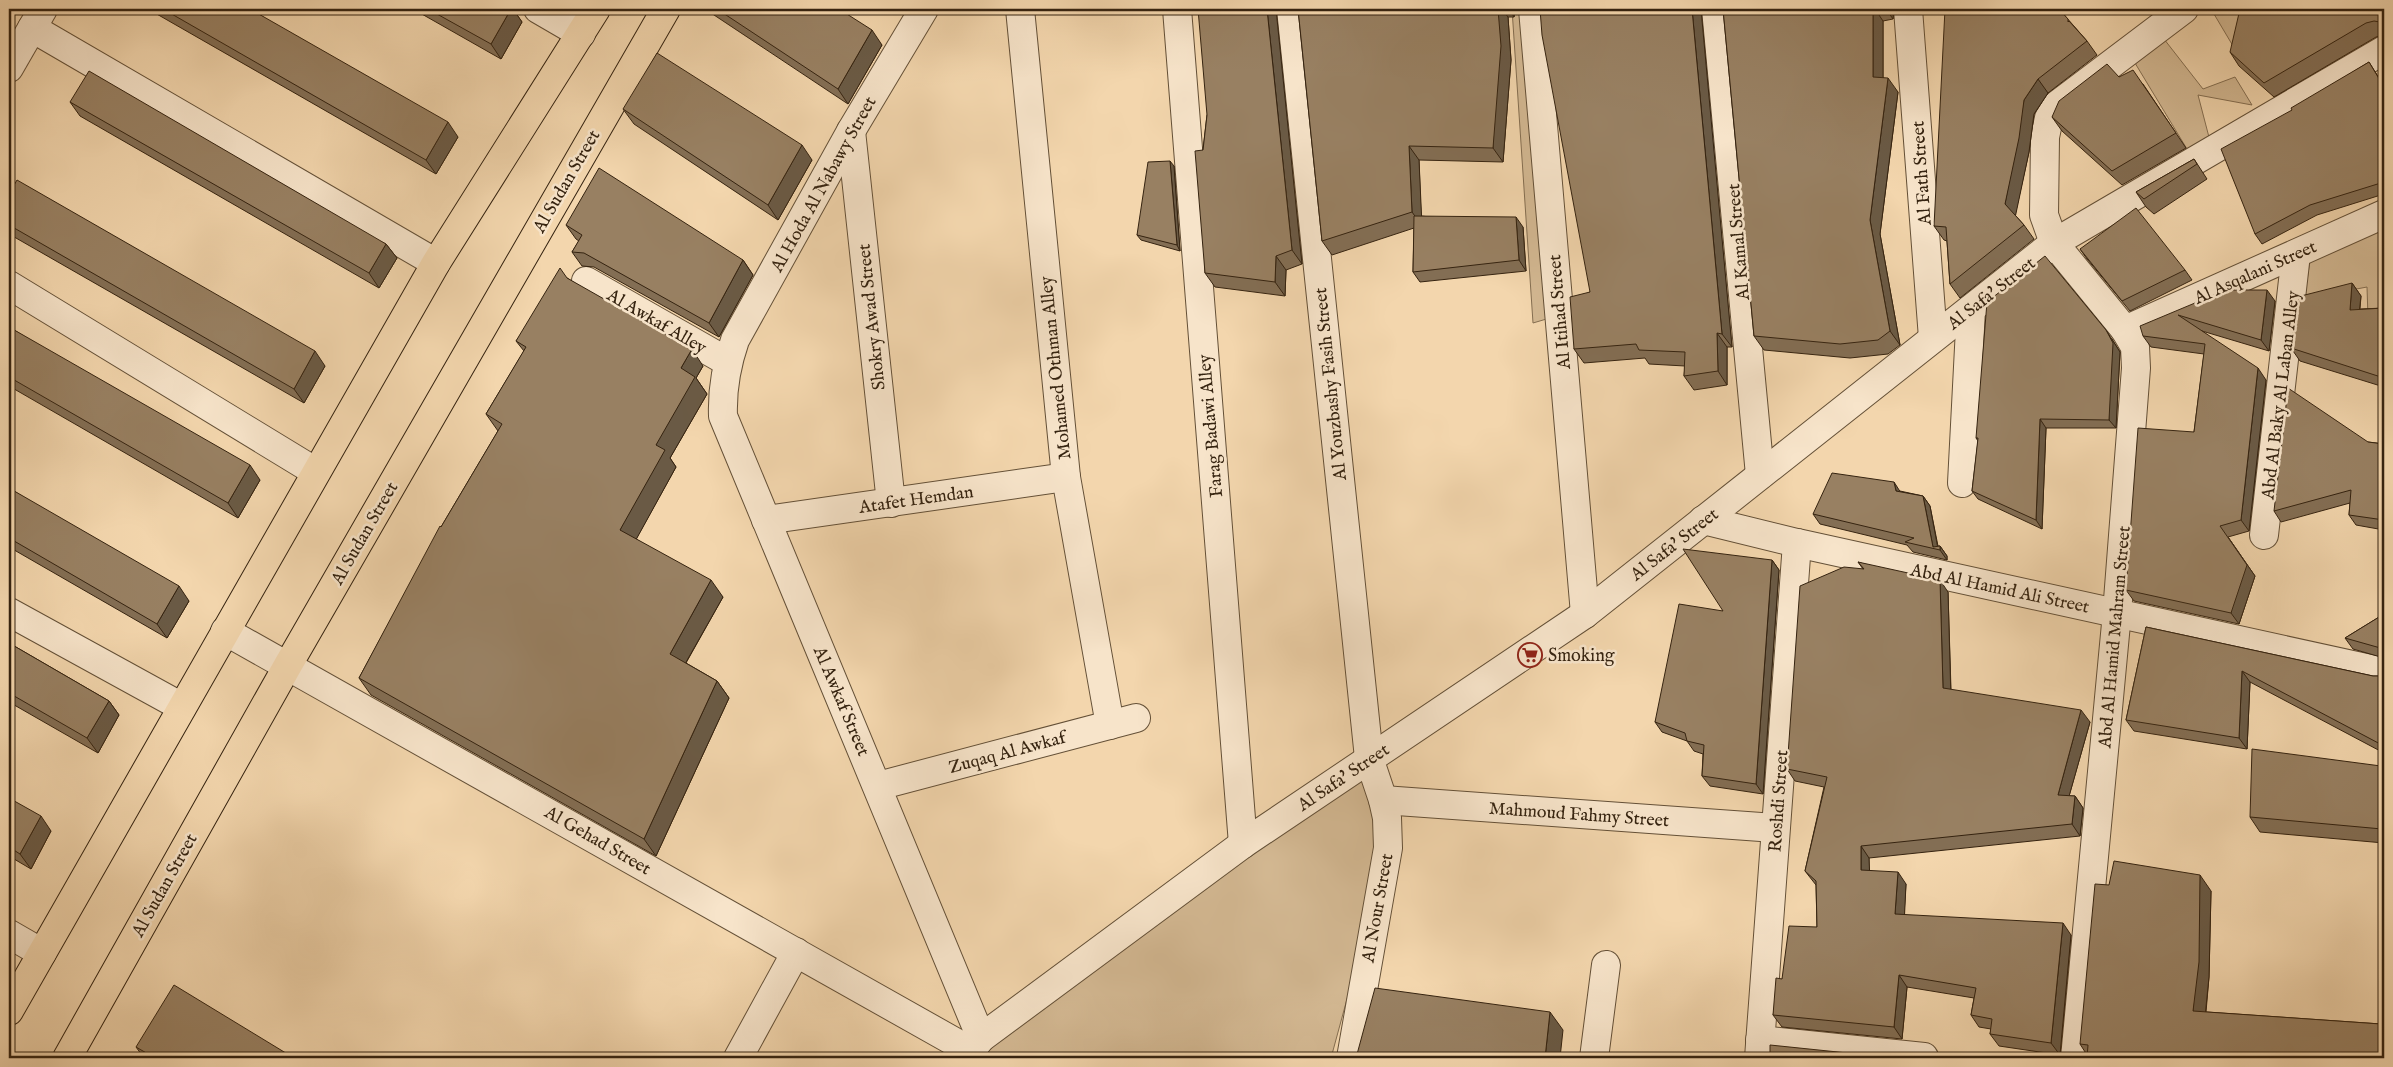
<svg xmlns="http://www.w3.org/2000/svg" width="2393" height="1067" viewBox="0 0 2393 1067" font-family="'IM FELL English',serif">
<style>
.green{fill:#d3b892;stroke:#846e51}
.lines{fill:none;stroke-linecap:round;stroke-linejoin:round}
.minor-casing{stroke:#645037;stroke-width:30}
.major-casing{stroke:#352310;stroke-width:30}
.minor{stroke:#f7e4ca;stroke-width:28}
.major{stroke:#f3d6ad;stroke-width:28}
.wall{fill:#836e54;stroke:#352310}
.shaded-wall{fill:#6a5a45;stroke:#352310}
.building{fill:#988062;stroke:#352310}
.labels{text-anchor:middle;stroke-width:5;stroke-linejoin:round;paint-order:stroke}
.street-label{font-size:18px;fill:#352310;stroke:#f7e4ca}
.poi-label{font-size:18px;fill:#352310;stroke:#f7e4ca;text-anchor:start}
</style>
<rect width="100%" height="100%" fill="#f3d6ad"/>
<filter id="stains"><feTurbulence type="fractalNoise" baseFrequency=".004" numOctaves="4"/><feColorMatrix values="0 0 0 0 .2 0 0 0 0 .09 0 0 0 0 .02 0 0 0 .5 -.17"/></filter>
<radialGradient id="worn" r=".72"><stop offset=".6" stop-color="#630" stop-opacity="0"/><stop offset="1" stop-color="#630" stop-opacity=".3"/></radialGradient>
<!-- green -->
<g class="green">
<path d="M1512,9H1546L1570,312L1533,323Z"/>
<path d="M2211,9H2246L2236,51Z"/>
<path d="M2164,39L2203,89L2235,77L2252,105L2198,95L2210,141L2190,154L2135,63Z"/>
<path d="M2384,228V317L2368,318L2367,287L2304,299L2310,261Z"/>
<path d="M1364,774L1388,848L1331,1058H965Z"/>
</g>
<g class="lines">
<defs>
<g id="minor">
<path d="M538,9L581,34"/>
<path d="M924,9L851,131L735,340C726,366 722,389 723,416L981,1038"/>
<path d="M1020,9L1066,477L1110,725"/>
<path d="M1177,9L1243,844"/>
<path d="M1291,9L1369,758L1383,800L1387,818L1388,848L1351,1058"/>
<path d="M1533,9L1585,614"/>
<path d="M1716,9L1760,475"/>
<path d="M1908,9L1933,338"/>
<path d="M32,28L436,263"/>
<path d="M9,68L43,9"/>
<path d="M851,131L891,503"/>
<path d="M586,281L728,362"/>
<path d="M9,285L316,472"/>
<path d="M2125,330L2384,214"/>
<path d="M1962,483L1971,309"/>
<path d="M766,520L1066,477"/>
<path d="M1703,520L1797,543L2384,672"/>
<path d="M2264,535L2296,254"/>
<path d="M9,612L182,707"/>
<path d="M225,631L969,1050"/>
<path d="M878,786L1136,718"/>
<path d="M1383,800L1775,828"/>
<path d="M9,934L42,953"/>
<path d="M1760,1040L1924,1057"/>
<path d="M738,1058L796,952"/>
<path d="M965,1058L981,1038L1243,844L1585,614L2054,243L2384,50"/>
<path d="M1594,1058L1606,965"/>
<path d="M1759,1058L1797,543"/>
<path d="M2075,1058L2117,613L2136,368L2135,347L2125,330L2054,243L2044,215L2045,137L2049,118L2057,105L2184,9"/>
</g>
<g id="major">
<path d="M9,1011L436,263L596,9"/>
<path d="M67,1058L288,665L666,9"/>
</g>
</defs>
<!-- minor casing -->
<use href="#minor" class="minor-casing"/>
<!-- major casing -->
<use href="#major" class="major-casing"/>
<!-- minor -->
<use href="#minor" class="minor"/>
<!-- major -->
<use href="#major" class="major"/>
</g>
<!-- wall -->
<g class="wall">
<path d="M148,9H250L458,137L436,174Z"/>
<path d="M413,9H513L522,22L501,59Z"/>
<path d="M705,9H839L882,45L848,104Z"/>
<path d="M1298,9H1515L1514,17H1508L1511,60L1503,162L1419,160L1421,216L1523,227L1526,271L1420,282L1413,272L1414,228L1332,255L1322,241Z"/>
<path d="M1723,9H1894L1893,19L1883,21V77L1898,92L1880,234L1900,345L1888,354L1850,358L1764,350L1754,336Z"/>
<path d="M2059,9L2087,41L2097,55L2048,93L2034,114L2029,152L2015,215L2024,225L2034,239L1960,298L1950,284L1947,241L1944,240L1934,226Z"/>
<path d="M2148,9H2159L2152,14Z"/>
<path d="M2195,9H2205L2199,14Z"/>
<path d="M2384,9V35L2376,37L2274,97L2239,66L2230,52Z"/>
<path d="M1700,10L1732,347H1727V385L1694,390L1684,376L1685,366L1649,364L1645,358L1584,363L1574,349L1590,292Z"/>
<path d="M1275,11L1302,264L1286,270L1285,296L1215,287L1205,273L1203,150L1207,115Z"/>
<path d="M2369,62L2384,86V194L2317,215L2262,244L2255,234L2292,110Z"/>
<path d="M2119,77L2143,84L2186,148L2122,185L2062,131L2052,117Z"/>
<path d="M70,102L386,244L397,258L379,288L80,116Z"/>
<path d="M623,109L812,160L778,220L634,124Z"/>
<path d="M2194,159L2207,179L2154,214L2146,207L2136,192Z"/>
<path d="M1174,166L1180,251L1141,240L1137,235Z"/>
<path d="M9,194L325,366L304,403L9,234Z"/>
<path d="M566,225L743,260L753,275L719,337L594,267L582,266L572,252L579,241L576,239Z"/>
<path d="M2080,249L2185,270L2192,280L2130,311L2087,259Z"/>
<path d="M567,278L703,366L696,378L707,394L670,458L676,467L636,539L723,597L686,663L717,681L729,698L656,856L371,695L359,678L441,527L498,431L486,414L524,351L516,341Z"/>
<path d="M2352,283L2361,296L2360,309L2384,308V387L2300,361L2291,348Z"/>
<path d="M2226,290L2275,301L2269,351L2202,331L2266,380L2249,531L2228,537L2255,576L2239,624L2134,601L2126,590L2194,432L2204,354L2151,347L2143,336Z"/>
<path d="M9,327L260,480L238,518L9,386Z"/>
<path d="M2112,339L2120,352L2116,428H2046L2042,529L1978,499L1972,491L1978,441L1976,438Z"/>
<path d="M2368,442L2384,444V530L2356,525L2349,515L2350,503L2281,522L2274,511Z"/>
<path d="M9,488L189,601L167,638L9,547Z"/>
<path d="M1900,491L1923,496L1930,506L1938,546H1940L1947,556V560L1913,552L1907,545L1820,524L1813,514Z"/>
<path d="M1772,560L1779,570L1763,794L1710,786L1702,776L1703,754L1694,751L1687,741L1662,732L1655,722L1723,611Z"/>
<path d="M1858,562L1948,592L1951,690L2090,722L2069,796H2075L2083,808L2080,836L1869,858V870L1906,884L1904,915L2071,935L2060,1055L1999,1046L1990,1034L1991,1029L1979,1027L1971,1015L1974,998L1907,987L1902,1039L1782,1027L1773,1015L1782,979L1817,927L1816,885L1805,871L1824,787L1795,781L1787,769L1863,569Z"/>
<path d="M2384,614V658L2353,649L2345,638Z"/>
<path d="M2146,627L2373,676H2382L2384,674V753L2250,682L2247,749L2134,731L2126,720Z"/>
<path d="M9,643L109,701L119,715L98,753L9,702Z"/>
<path d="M2384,770V843L2260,832L2250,817Z"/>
<path d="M9,798L51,831L31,869L9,856Z"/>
<path d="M2211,891L2209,977L2206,1012L2381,1024L2384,1058L2087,1055L2080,1044Z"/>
<path d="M136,1047L294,1058H144Z"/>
</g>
<!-- shaded-wall -->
<g class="shaded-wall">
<path d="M511,9H513L522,22L501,59L491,44Z"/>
<path d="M1267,9H1276L1302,264L1292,250Z"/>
<path d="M1498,9H1502L1508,17L1511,60L1503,162L1493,148Z"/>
<path d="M1509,9H1515L1514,17Z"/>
<path d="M1692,9H1701L1732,347L1722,334Z"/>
<path d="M1873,9H1875L1883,21V91L1873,77Z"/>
<path d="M1886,9H1894L1893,19Z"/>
<path d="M872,30L882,45L848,104L838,89Z"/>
<path d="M1888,78L1898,92L1880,234L1900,345L1890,331L1870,220Z"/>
<path d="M2038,79L2048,93L2034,114L2029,152L2015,218L2005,204L2024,100Z"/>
<path d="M448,122L458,137L436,174L426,160Z"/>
<path d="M802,145L812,160L778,220L768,205Z"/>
<path d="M1409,146L1419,160L1422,226L1412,212Z"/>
<path d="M1170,161L1174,166L1180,251L1177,245Z"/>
<path d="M1516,217L1523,227L1526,271L1519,260Z"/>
<path d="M386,244L397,258L379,288L369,273Z"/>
<path d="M1276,256L1286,270L1285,296L1275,282Z"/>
<path d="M743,260L753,275L719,337L709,323Z"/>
<path d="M2352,283L2361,296L2358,322L2350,310Z"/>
<path d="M2267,290L2275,301L2269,351L2261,340Z"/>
<path d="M2106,330L2120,352L2116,428L2109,420Z"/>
<path d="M1717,333L1727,347V385L1718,371Z"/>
<path d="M692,349L703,366L696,378L707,394L670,458L676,467L632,547L620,530L656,445L681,368Z"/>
<path d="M315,351L325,366L304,403L294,389Z"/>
<path d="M2258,368L2266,380L2249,531L2241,520Z"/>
<path d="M2040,419L2046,428L2042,529L2036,520Z"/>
<path d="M250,465L260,480L238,518L228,503Z"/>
<path d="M1894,482L1901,493L1896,491Z"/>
<path d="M1923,496L1930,506L1938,549L1933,547Z"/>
<path d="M2228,537L2255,576L2239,624L2231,613Z"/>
<path d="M1940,546L1947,556V560L1940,550Z"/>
<path d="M1772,560L1779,570L1763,794L1756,784Z"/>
<path d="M711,580L723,597L681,671L670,654Z"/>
<path d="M1940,580L1948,592L1951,700L1943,688Z"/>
<path d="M179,586L189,601L167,638L157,624Z"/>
<path d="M2242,671L2250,682L2247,749L2239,738Z"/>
<path d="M717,681L729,698L656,856L644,839Z"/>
<path d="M109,701L119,715L98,753L87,738Z"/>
<path d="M2081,710L2090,722L2066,807L2058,795Z"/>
<path d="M2381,766L2384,770V833L2382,829Z"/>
<path d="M2075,796L2083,808L2080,836L2072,824Z"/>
<path d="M41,816L51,831L31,869L20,854Z"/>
<path d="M1861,846L1869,858L1870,882L1861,870Z"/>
<path d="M1898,872L1906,884L1904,926L1895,914Z"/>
<path d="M2200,875L2211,891L2209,977L2204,1027L2193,1011Z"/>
<path d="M2063,923L2071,935L2060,1055L2051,1043Z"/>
<path d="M1899,975L1907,987L1902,1039L1894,1027Z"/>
<path d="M1550,1012L1563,1030L1560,1058H1545Z"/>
</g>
<!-- building -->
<g class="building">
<path d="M163,9H250L448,122L426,160Z"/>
<path d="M428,9H511L491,44Z"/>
<path d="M717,9H839L872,30L838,89Z"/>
<path d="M1198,9H1267L1292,250L1276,256L1275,282L1205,273L1195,151L1203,150L1207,115Z"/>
<path d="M1298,9H1498L1501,46L1493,148L1409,146L1412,212L1322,241Z"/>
<path d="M1540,9H1692L1722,334L1717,333L1718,371L1684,376L1685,352L1639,350L1636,344L1574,349L1570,297L1590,292L1542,35Z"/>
<path d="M1723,9H1873V77L1888,78L1870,220L1890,331L1878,340L1840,344L1754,336Z"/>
<path d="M1945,9H2059L2068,19V22L2069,21L2087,41L2038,79L2024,100L2019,138L2005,204L2024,225L1950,284L1946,227L1934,226Z"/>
<path d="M2240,9H2384V20L2380,22L2374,21L2366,23L2264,83L2230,52Z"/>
<path d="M657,53L802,145L768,205L623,109Z"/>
<path d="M2369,62L2384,87V182L2310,205L2255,234L2221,149L2292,110L2291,108Z"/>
<path d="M2107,64L2119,77L2133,70L2176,133L2112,171L2052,117L2059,101Z"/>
<path d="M89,71L386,244L369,273L70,102Z"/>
<path d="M2194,159L2197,164L2144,199L2136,192Z"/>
<path d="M1170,161L1177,245L1137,235L1148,162Z"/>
<path d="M599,168L743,260L709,323L584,253L572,252L582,235L566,225Z"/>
<path d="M17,180L315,351L294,389L9,225V194Z"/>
<path d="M2136,208L2185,270L2122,301L2080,249Z"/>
<path d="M1414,216L1516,217L1519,260L1413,272Z"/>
<path d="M2045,256L2106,330L2113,343L2109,420L2040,419L2036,520L1972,491L1978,438H1976L1987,302Z"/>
<path d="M560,268L567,278L692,349L681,368L695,377L656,445L665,450L620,530L711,580L670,654L717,681L644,839L359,678L440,526L441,527L502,424L486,414L526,347L516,341Z"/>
<path d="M2352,283L2350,310L2384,308V378L2291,348L2297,297Z"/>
<path d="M2226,290H2267L2261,340L2178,315L2258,368L2241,520L2220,526L2247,565L2231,613L2126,590L2138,428L2194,432L2205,344L2143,336L2140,326Z"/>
<path d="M9,327L250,465L228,503L9,377Z"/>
<path d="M2288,388L2368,442L2384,444V520L2349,515L2351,490L2274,511Z"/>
<path d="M1832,473L1894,482L1896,491L1923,496L1933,547L1940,546V550L1905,542L1914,538L1813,514Z"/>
<path d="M9,488L179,586L157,624L9,538Z"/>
<path d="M1683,549L1772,560L1756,784L1702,776L1704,745L1687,741L1685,733L1655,722L1679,604L1723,611Z"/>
<path d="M1858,562L1940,580L1943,688L2081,710L2058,795L2075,796L2072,824L1861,846V870L1898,872L1895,914L2063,923L2051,1043L1990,1034L1992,1019L1971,1015L1976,988L1899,975L1894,1027L1773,1015L1776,978L1782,979L1789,926L1817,927L1816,881L1805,871L1827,777L1787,769L1800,586L1844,567L1864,569Z"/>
<path d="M2384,614V649L2345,638Z"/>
<path d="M2146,627L2373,676H2382L2384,674V746L2242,671L2239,738L2126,720Z"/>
<path d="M9,643L109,701L87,738L9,693Z"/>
<path d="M2252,749L2381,766L2382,829L2250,817Z"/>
<path d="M9,798L41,816L20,854L9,847Z"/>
<path d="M2114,861L2200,875L2199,962L2193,1011L2381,1024L2384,1021V1058H2087L2088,1045L2080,1044L2095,884L2109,885Z"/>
<path d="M174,985L294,1058H155L136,1047Z"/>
<path d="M1375,988L1550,1012L1545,1058H1356Z"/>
<path d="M1770,1045L1896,1058H1770Z"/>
</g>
<!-- icons -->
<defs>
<symbol id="supermarket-ring" viewBox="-11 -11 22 22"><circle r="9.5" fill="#f7e4ca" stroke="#8f2418" stroke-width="1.5"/><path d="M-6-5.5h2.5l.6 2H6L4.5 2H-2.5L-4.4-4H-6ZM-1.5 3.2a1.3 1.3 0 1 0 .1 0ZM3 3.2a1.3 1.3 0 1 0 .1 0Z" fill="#8f2418"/></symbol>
</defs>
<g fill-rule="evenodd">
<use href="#supermarket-ring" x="1516" y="641" width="28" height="28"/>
</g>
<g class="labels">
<!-- street labels -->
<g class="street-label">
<text transform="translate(1921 173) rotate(-94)" y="6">Al Fath Street</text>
<text transform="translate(566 181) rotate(-60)" y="6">Al Sudan Street</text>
<text transform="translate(823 184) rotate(-61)" y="6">Al Hoda Al Nabawy Street</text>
<text transform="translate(1738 242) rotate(-95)" y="6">Al Kamal Street</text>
<text transform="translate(2255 272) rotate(-24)" y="6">Al Asqalani Street</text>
<text transform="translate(1991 293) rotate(-38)" y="6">Al Safa' Street</text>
<text transform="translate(1559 312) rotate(-95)" y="6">Al Itihad Street</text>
<text transform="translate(871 317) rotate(-96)" y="6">Shokry Awad Street</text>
<text transform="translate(657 321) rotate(30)" y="6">Al Awkaf Alley</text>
<text transform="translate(1055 368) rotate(-96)" y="6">Mohamed Othman Alley</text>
<text transform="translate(1330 384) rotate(-96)" y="6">Al Youzbashy Fasih Street</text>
<text transform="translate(2280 395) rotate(-83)" y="6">Abd Al Baky Al Laban Alley</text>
<text transform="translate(1210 426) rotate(-95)" y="6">Farag Badawi Alley</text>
<text transform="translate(916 499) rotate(-8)" y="6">Atafet Hemdan</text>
<text transform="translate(364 533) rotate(-60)" y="6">Al Sudan Street</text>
<text transform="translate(1674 544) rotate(-38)" y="6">Al Safa' Street</text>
<text transform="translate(2000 588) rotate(12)" y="6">Abd Al Hamid Ali Street</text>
<text transform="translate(2114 637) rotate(-85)" y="6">Abd Al Hamid Mahram Street</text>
<text transform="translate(842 701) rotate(67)" y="6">Al Awkaf Street</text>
<text transform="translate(1007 752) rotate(-15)" y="6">Zuqaq Al Awkaf</text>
<text transform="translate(1343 777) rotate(-34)" y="6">Al Safa' Street</text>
<text transform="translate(1778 801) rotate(-86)" y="6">Roshdi Street</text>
<text transform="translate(1579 814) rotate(4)" y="6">Mahmoud Fahmy Street</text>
<text transform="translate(598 840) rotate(30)" y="6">Al Gehad Street</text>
<text transform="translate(164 885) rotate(-61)" y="6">Al Sudan Street</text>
<text transform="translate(1377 908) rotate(-80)" y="6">Al Nour Street</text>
</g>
<!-- poi labels -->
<g class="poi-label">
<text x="1548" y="661">Smoking</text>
</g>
</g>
<!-- margin -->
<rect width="2393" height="1067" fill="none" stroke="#f3d6ad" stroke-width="30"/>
<rect x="10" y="10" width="2373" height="1047" fill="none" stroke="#352310" stroke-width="2.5"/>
<rect x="15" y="15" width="2363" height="1037" fill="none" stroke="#352310"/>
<rect width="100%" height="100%" filter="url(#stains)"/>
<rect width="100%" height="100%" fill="url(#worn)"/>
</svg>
